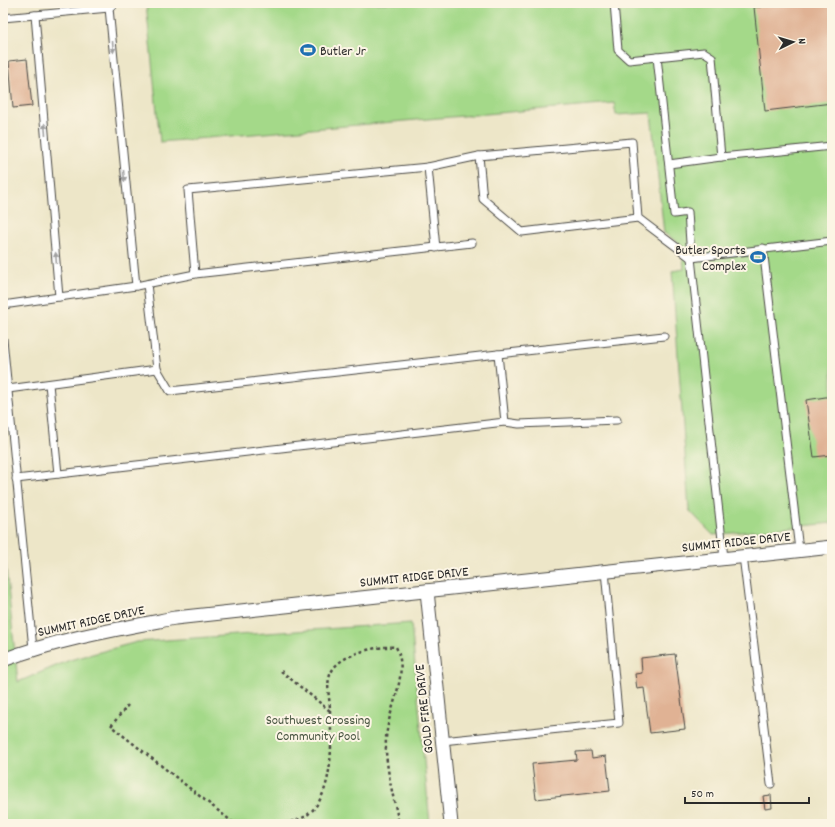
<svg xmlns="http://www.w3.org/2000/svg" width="835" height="827" viewBox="0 0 835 827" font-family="Dekko,sans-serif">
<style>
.green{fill:#a4d989;stroke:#68825a}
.building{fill:#e0b294}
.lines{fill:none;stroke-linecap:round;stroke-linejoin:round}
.service-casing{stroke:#484743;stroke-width:9}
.minor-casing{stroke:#484743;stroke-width:15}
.path{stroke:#484743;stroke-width:2.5;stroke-dasharray:3 3;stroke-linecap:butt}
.service{stroke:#fff;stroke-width:7}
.minor{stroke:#fff;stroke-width:13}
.oneway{fill:#a0a0a0}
.labels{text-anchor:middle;stroke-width:4;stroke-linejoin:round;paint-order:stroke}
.poi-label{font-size:14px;fill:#2b2b2b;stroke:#fcf5e5;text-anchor:start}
.street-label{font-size:14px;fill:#2b2b2b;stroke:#fcf5e5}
.park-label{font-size:14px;fill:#495642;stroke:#fcf5e5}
</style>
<rect width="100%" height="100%" fill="#fcf5e5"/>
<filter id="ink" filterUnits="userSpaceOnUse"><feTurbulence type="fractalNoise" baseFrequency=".025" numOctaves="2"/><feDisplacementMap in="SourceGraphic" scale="8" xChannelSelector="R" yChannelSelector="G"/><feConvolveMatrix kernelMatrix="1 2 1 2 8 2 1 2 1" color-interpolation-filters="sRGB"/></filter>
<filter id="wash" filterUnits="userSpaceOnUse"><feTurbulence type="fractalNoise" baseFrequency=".012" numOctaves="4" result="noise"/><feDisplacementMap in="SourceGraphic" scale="16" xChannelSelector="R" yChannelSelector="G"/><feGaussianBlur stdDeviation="0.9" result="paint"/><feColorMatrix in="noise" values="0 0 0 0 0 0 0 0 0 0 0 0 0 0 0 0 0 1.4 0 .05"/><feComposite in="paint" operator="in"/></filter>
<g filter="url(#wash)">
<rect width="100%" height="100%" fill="#ede6c8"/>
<!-- green -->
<g class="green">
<path d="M146,3H832V523L713,535L689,510L672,271L684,269L682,245L664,233L651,113L616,115L614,103L160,142Z"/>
<path d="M3,540L18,682L70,660L137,642L411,623L430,824H3Z"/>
</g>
<g id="blocks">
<!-- building -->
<g class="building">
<path d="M761,3H832V103L765,111L754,7H762Z"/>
<path d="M27,59L32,106L13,108L9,61Z"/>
<path d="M832,396V455L814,457L806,400Z"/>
<path d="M675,654L685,729L650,733L644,688L637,689L635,674L642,673L641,658Z"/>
<path d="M591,751L592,758L606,756L610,791L536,799L532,764L577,760L576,752Z"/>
<path d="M771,795L772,808L765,809L763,796Z"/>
</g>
</g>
</g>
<g filter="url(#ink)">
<use href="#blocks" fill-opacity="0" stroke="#484743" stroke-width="1"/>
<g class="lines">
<defs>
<g id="service">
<path d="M614,3L618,50L629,60L704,52L712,57L721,157L832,146"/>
<path d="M109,8L136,286"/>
<path d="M35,15L59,297"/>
<path d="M3,18L109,8L115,3"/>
<path d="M657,57L674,214L688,212L691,258L724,558"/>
<path d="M479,156L483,199L522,232L638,218"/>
<path d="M669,164L721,157"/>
<path d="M428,167L436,248"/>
<path d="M763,248L799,550"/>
<path d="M195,274L188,190L428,167L479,156L632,142L638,218L691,258L832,241"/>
<path d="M3,305L136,286L195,274L472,243"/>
<path d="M3,339L33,649"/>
<path d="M498,354L664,336"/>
<path d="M49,384L58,474"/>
<path d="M8,389L157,369L147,284"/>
<path d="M505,422L519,424L617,420"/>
<path d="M16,479L505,422L498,354L170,391L157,369"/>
<path d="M743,556L771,784"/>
<path d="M442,741L619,723L605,571"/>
</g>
<g id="minor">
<path d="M427,591L451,824"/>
<path d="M3,660C58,639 117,629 175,618L832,547"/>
</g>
</defs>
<!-- service casing -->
<use href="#service" class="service-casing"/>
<!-- minor casing -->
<use href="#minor" class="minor-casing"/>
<!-- path -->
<g class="path">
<path d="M281,671L330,711"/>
<path d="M128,705L111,726L235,824"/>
<path d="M267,824C277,823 290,823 300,819C335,804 332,742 330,711C330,699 326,686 330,675C335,662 346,658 357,653C369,649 383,646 396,647C409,673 391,704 387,730C382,756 394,798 399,824"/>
</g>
<!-- service -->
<use href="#service" class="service"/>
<!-- minor -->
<use href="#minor" class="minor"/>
</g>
<!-- one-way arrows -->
<defs><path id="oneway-solid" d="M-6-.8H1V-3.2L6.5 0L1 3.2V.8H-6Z"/></defs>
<g class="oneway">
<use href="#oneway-solid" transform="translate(113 47) rotate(85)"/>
<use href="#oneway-solid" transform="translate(45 129) rotate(-95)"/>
<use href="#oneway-solid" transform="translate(124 176) rotate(85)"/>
<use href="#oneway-solid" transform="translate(56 258) rotate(-94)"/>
</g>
</g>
<!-- icons -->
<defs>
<symbol id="stadium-bare" viewBox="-9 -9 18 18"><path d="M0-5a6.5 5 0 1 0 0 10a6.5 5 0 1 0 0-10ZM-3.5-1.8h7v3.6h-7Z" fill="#1f6fb2" stroke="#fcf5e5" stroke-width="2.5" paint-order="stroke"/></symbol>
</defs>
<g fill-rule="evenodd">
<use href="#stadium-bare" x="297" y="39" width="22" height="22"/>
<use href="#stadium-bare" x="747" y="246" width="22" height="22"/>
</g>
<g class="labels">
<!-- poi labels -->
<g class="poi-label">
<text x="320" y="55">Butler Jr</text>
<text x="746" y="254" text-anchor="end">Butler Sports<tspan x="746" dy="16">Complex</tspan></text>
</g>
<!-- street labels -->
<g class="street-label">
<text transform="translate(736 541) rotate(-6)" y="5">SUMMIT RIDGE DRIVE</text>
<text transform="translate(414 576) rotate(-6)" y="5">SUMMIT RIDGE DRIVE</text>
<text transform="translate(91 620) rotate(-12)" y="5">SUMMIT RIDGE DRIVE</text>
<text transform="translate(423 709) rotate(-96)" y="5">GOLD FIRE DRIVE</text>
</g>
<!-- park labels -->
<g class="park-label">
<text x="318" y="724">Southwest Crossing<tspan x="318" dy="16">Community Pool</tspan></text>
</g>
</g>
<!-- margin -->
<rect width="835" height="827" fill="none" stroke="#fcf5e5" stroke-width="16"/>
<!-- north arrow -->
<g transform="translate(793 42) rotate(85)" stroke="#fcf5e5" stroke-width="3" paint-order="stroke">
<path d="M0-3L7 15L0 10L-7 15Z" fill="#2b2b2b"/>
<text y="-6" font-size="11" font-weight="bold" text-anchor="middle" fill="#2b2b2b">N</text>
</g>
<!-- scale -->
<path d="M685 797v6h124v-6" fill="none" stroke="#2b2b2b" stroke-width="2"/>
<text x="691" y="797" font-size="12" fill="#2b2b2b" stroke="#fcf5e5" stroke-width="3" paint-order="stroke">50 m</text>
</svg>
